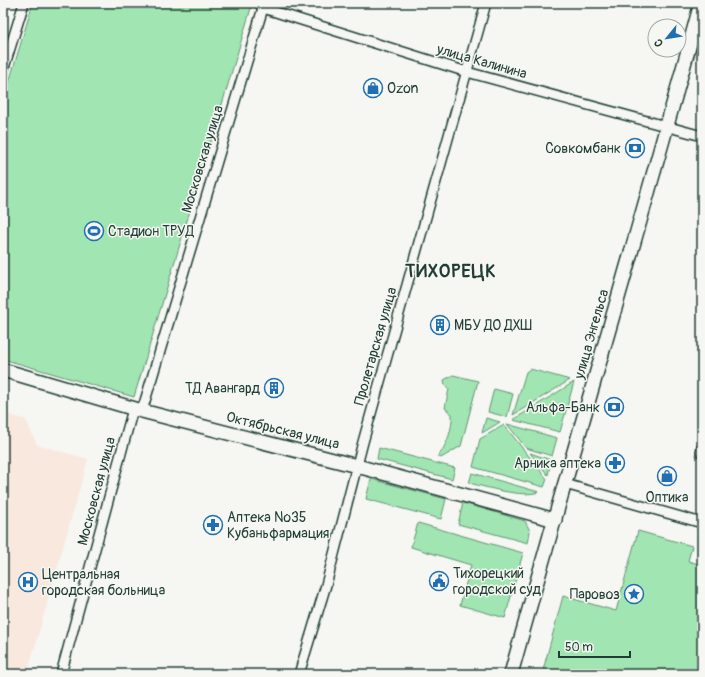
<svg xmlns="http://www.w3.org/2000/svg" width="705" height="677" viewBox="0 0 705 677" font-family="Pangolin,sans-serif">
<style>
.built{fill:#f8e8de}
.green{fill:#a1e6b2;stroke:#609273}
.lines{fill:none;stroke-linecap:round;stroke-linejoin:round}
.minor-casing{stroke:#1f3d34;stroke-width:12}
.secondary-casing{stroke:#1f3d34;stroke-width:16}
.minor{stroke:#f6f6f2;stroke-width:9}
.secondary{stroke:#f6f6f2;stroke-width:13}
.labels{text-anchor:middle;stroke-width:3;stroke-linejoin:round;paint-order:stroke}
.street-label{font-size:14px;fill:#1f3d34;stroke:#f6f6f2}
.poi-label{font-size:14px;fill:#1f3d34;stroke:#f6f6f2;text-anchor:start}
.district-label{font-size:18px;font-weight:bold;letter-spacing:1px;fill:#1f3d34;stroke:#f6f6f2}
</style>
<rect width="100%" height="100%" fill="#f6f6f2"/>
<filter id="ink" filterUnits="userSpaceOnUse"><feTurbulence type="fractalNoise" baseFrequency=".025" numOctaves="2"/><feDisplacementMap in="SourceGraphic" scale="8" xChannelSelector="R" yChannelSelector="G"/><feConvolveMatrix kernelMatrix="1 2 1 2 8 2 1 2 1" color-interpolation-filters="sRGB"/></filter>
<g filter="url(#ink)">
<!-- built -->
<path class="built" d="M3,413L26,420L37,445L88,459L27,674H3Z"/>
<!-- green -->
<g class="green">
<path d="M33,3H247L251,8L134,397L3,359V102Z"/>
<path d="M530,369L570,380L513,415L526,372Z"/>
<path d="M453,375L478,381L461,446L441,458L438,456C447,446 453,427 452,414L445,408L449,389L445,385L444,380Z"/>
<path d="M574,382L560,432L513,420Z"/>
<path d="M494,389L513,394L507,417L488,412Z"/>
<path d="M486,418L500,422L482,433Z"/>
<path d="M507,424L557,438L552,456L526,448Z"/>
<path d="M504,425L547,479L544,487L473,467L480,439Z"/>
<path d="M379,448L455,468L452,479L377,459Z"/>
<path d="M530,453L551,460L548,475Z"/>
<path d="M472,473L539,492C522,498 486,487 469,483Z"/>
<path d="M371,479L446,499L441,519L366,499Z"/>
<path d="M463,503L525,521L530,531L528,543L458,524Z"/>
<path d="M418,523L523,553L505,618L460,605L471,565L411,547Z"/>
<path d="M638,531L692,546L688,561L702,565V674H542L563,596L616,611Z"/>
</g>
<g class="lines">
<defs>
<g id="minor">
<path d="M259,3L263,8L467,72L702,136"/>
<path d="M3,71L24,3"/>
<path d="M142,411L263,8"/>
<path d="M701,452L702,448"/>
<path d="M565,484L702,523"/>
<path d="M61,674L133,409"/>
<path d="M299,674L326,585L363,442L486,3"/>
</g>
<g id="secondary">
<path d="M3,370L142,411L357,466L555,520"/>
<path d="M511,674C573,450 640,227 701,3"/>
</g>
</defs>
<!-- minor casing -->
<use href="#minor" class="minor-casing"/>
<!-- secondary casing -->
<use href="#secondary" class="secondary-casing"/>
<!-- minor -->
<use href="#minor" class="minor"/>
<!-- secondary -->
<use href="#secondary" class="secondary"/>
</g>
</g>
<!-- icons -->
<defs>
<symbol id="shop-ring" viewBox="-11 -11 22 22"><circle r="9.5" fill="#f6f6f2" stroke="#1f6fb2" stroke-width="1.5"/><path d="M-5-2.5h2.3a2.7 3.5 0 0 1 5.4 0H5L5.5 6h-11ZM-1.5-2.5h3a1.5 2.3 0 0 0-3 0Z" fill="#1f6fb2"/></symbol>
<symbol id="bank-ring" viewBox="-11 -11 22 22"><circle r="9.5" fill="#f6f6f2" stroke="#1f6fb2" stroke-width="1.5"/><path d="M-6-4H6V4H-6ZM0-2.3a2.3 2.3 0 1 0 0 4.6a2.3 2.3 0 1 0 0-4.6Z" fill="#1f6fb2"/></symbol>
<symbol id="stadium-ring" viewBox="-11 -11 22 22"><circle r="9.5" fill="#f6f6f2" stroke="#1f6fb2" stroke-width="1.5"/><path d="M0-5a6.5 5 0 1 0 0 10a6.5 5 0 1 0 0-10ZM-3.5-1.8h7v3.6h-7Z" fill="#1f6fb2"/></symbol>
<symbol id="building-ring" viewBox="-11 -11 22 22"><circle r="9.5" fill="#f6f6f2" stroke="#1f6fb2" stroke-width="1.5"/><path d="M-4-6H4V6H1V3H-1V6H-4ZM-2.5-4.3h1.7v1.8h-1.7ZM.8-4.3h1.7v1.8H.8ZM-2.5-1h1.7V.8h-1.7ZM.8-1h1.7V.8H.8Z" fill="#1f6fb2"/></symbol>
<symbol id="pharmacy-ring" viewBox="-11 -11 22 22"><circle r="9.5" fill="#f6f6f2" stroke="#1f6fb2" stroke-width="1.5"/><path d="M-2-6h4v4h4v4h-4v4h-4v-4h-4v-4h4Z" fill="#1f6fb2"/></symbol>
<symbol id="civic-ring" viewBox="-11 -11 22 22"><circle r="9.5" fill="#f6f6f2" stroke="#1f6fb2" stroke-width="1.5"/><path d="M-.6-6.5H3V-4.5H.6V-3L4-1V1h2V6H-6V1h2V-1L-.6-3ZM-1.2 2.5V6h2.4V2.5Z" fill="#1f6fb2"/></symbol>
<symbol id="hospital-ring" viewBox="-11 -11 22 22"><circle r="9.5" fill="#f6f6f2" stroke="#1f6fb2" stroke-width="1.5"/><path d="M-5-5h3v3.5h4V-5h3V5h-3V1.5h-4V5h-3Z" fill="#1f6fb2"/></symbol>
<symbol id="sight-ring" viewBox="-11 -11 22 22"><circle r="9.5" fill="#f6f6f2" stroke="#1f6fb2" stroke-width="1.5"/><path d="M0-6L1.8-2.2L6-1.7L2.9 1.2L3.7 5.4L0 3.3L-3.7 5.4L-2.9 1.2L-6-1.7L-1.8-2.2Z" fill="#1f6fb2"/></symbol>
</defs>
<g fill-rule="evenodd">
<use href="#shop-ring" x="362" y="77" width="22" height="22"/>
<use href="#bank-ring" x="624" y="137" width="22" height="22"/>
<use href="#stadium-ring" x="83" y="220" width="22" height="22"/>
<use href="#building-ring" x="429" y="314" width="22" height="22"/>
<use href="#building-ring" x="263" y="377" width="22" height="22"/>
<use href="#bank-ring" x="603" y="396" width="22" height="22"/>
<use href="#pharmacy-ring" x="604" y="452" width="22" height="22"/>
<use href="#shop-ring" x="656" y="465" width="22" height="22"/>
<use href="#pharmacy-ring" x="202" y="514" width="22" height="22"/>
<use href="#civic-ring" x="428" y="570" width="22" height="22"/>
<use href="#hospital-ring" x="17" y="571" width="22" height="22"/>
<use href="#sight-ring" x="623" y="583" width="22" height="22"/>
</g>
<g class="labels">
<!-- street labels -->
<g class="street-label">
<text transform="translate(482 61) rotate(16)" y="5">улица Калинина</text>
<text transform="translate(202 159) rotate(-73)" y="5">Московская улица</text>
<text transform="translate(591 334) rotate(-74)" y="5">улица Энгельса</text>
<text transform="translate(375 346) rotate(-74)" y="5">Пролетарская улица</text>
<text transform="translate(283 430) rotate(14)" y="5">Октябрьская улица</text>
<text transform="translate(96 491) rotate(-75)" y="5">Московская улица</text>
</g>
<!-- poi labels -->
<g class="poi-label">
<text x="387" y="93">Ozon</text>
<text x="621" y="153" text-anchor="end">Совкомбанк</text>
<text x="108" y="236">Стадион ТРУД</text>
<text x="454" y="330">МБУ ДО ДХШ</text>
<text x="260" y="393" text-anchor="end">ТД Авангард</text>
<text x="600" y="412" text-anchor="end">Альфа-Банк</text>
<text x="601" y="468" text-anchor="end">Арника аптека</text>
<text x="667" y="502" text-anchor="middle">Оптика</text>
<text x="227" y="522">Аптека №35<tspan x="227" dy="16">Кубаньфармация</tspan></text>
<text x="453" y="578">Тихорецкий<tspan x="453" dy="16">городской суд</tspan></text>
<text x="42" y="579">Центральная<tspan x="42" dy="16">городская больница</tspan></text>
<text x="620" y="599" text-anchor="end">Паровоз</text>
</g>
<!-- district labels -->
<g class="district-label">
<text x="451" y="277">ТИХОРЕЦК</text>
</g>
</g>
<!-- margin -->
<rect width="705" height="677" fill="none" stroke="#f6f6f2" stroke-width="16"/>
<rect x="8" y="8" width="689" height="661" fill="none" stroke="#1f3d34" stroke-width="1.5" filter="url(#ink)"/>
<!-- north arrow -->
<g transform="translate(667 38) rotate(240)"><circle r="19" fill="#f6f6f2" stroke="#a0aca6"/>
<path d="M0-3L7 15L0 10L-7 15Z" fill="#1f6fb2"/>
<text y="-6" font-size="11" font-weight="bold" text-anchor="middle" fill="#1f3d34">С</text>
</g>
<!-- scale -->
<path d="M559 651v6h71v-6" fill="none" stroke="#1f3d34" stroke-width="2"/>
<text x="565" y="651" font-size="12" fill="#1f3d34" stroke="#f6f6f2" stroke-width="3" paint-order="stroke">50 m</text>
</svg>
